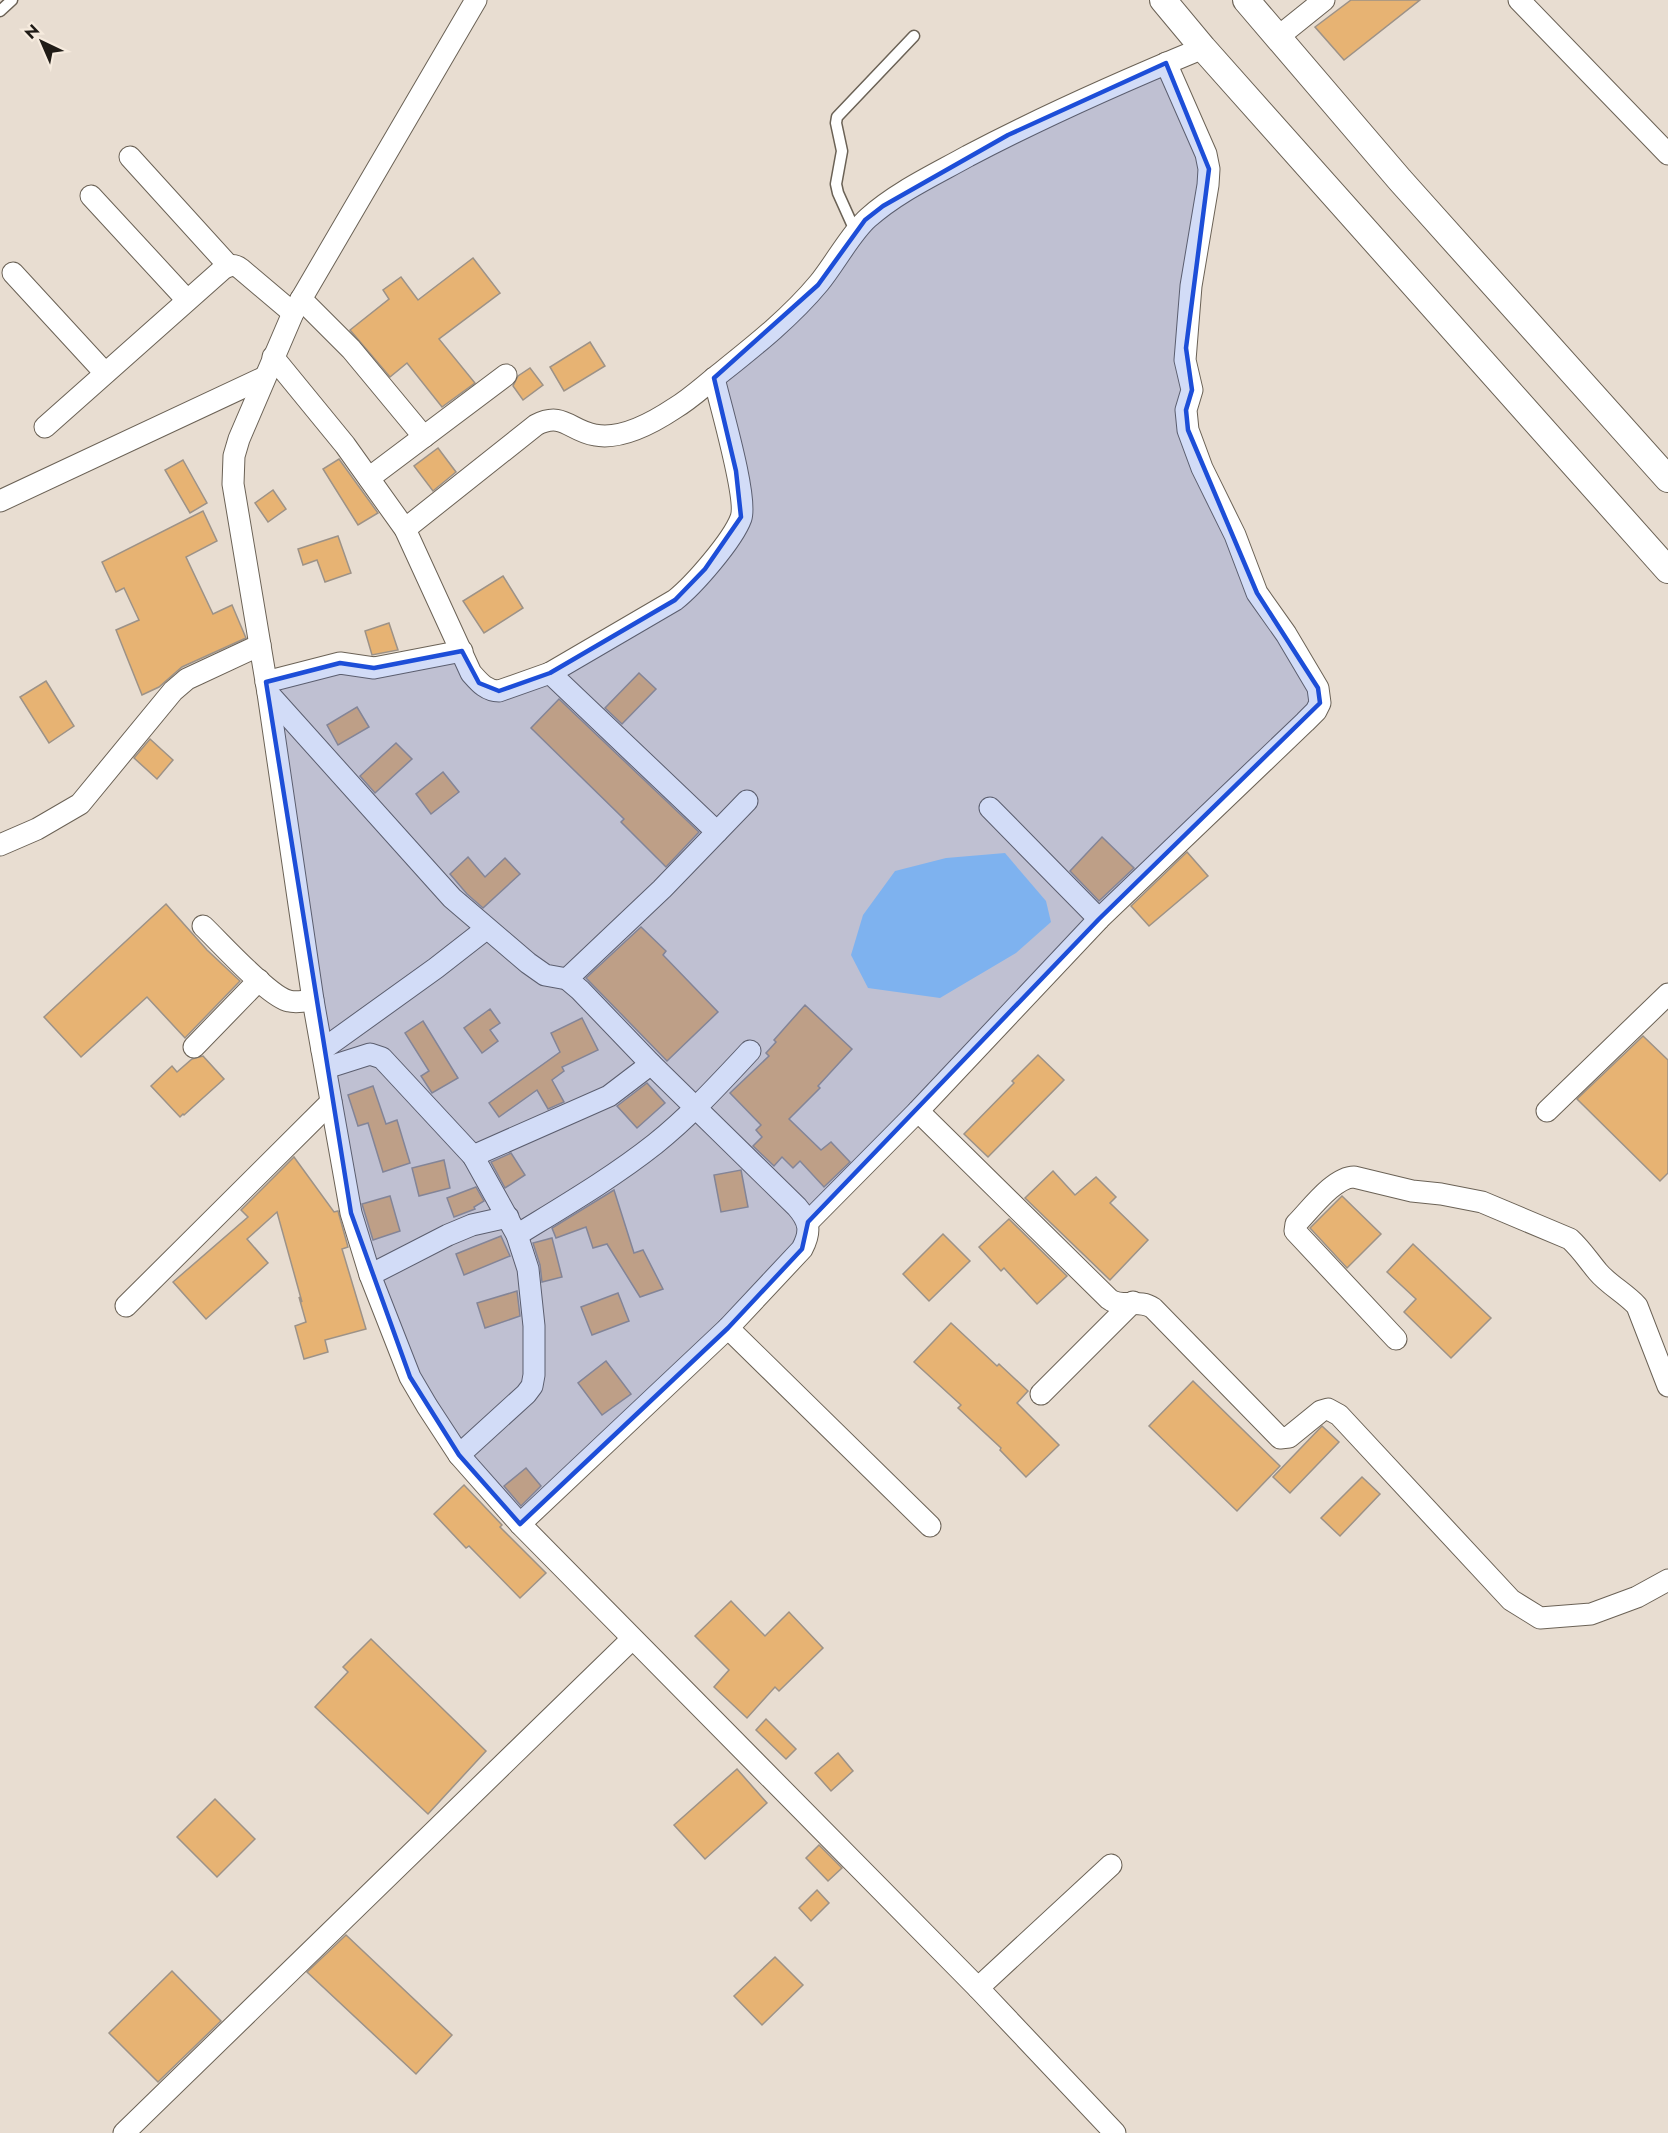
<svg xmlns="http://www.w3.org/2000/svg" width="1668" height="2133" viewBox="0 0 1668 2133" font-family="Jost,sans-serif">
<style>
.water{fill:#97cbf6}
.building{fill:#e7b373;stroke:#9d9287;stroke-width:1.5}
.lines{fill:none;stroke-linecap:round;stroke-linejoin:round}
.service-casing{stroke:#6b6256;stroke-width:13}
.minor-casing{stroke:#6b6256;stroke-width:23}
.tertiary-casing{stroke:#6b6256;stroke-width:28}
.service{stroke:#fff;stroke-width:10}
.minor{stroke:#fff;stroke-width:21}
.tertiary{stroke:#fff;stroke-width:26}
.marked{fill:#1d4ed8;fill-opacity:0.2;stroke:#1d4ed8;stroke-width:4.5;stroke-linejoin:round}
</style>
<rect width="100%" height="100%" fill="#e8ddd1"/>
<!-- water -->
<path class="water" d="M1005,853L1046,901L1051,922L1016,953L940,998L868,988L851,955L863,915L895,871L946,858Z"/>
<!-- building -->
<g class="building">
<path d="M1351,0H1420L1344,60L1315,27Z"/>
<path d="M473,258L500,293L439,339L475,383L442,407L407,363L390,377L350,330L389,299L383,290L401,277L418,300Z"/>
<path d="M590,342L605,366L564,391L550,367Z"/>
<path d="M530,368L543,385L523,400L513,386L518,376Z"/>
<path d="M438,448L456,472L433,491L414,466Z"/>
<path d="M339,459L378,513L358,525L323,469Z"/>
<path d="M183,460L207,503L190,513L165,470Z"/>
<path d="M273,490L286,509L268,522L255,503Z"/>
<path d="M203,511L217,541L186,557L213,614L232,605L246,638L182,667L159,687L142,695L116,630L139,620L124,588L116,592L102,562Z"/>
<path d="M338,536L351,573L325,582L317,560L303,565L298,549Z"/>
<path d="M503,576L523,608L484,633L463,601Z"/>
<path d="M389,623L398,650L372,655L365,631Z"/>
<path d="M639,673L656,689L622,724L605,708Z"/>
<path d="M46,681L74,726L49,743L20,697Z"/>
<path d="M559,699L699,832L666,867L621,822L624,819L531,728Z"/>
<path d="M357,707L369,727L338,745L327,725Z"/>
<path d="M150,739L173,760L157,779L134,758Z"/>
<path d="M396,743L412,759L375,793L360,776Z"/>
<path d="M443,772L459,792L431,814L416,794Z"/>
<path d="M1102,837L1134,868L1099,901L1070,871Z"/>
<path d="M1187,852L1208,876L1149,926L1131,906Z"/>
<path d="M468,857L485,877L505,858L520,874L483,908L467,894L450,874Z"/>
<path d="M166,904L207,950L240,981L185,1038L147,997L81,1057L44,1017Z"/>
<path d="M641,927L666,951L663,955L718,1012L667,1061L586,978Z"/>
<path d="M805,1005L852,1049L818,1086L820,1088L789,1119L821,1150L831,1142L850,1162L824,1187L800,1161L793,1168L782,1157L774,1166L753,1146L762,1137L756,1130L761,1125L730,1093L769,1056L766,1053L776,1042L774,1040Z"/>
<path d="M490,1009L500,1023L490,1030L498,1041L482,1053L464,1028Z"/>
<path d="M582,1018L598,1050L562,1067L564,1071L552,1080L564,1102L548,1109L537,1090L499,1117L489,1103L560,1052L551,1033Z"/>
<path d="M423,1021L458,1078L432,1093L421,1076L429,1071L405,1033Z"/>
<path d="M1643,1036L1668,1060V1173L1660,1181L1577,1099Z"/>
<path d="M1038,1055L1064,1080L988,1157L964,1134L1014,1083L1012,1081Z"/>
<path d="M203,1056L224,1079L184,1115L183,1114L180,1117L151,1086L172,1066L177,1072L192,1059Z"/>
<path d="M647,1083L665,1103L637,1128L617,1106Z"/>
<path d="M373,1086L386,1124L397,1120L410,1163L383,1172L368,1123L358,1126L348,1095Z"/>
<path d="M511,1153L525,1175L505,1188L491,1162Z"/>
<path d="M294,1157L334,1212L338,1211L348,1247L342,1249L366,1329L325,1340L328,1352L304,1359L295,1326L306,1322L299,1297L302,1302L277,1212L247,1239L268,1263L206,1319L173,1282L248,1217L241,1210Z"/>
<path d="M444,1160L450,1188L419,1196L412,1168Z"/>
<path d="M741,1170L748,1207L721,1212L714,1175Z"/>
<path d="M1053,1171L1075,1195L1096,1177L1116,1197L1110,1203L1148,1240L1110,1280L1025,1198Z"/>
<path d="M476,1187L484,1201L474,1207L475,1209L454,1217L447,1198Z"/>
<path d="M614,1190L634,1253L643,1250L663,1289L640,1297L607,1244L593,1248L586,1227L556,1238L552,1228Z"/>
<path d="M390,1196L400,1231L373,1240L362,1204Z"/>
<path d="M1342,1196L1381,1234L1347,1268L1310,1228Z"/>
<path d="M1009,1219L1067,1276L1037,1304L1004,1268L1001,1271L979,1247Z"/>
<path d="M943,1234L970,1261L929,1301L903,1274Z"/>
<path d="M501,1236L510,1256L464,1275L456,1254Z"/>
<path d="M552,1238L562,1277L542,1282L540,1265L533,1243Z"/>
<path d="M1413,1244L1491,1318L1451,1358L1404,1312L1416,1299L1387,1272Z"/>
<path d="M517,1291L520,1316L485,1328L477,1303Z"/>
<path d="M618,1293L629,1321L592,1335L581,1307Z"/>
<path d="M951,1323L997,1366L999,1364L1028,1391L1017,1403L1059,1445L1026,1477L1000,1450L1001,1448L958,1408L961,1405L914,1362Z"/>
<path d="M606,1361L631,1394L602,1415L578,1383Z"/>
<path d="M1193,1381L1280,1466L1237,1511L1149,1426Z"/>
<path d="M1322,1426L1339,1442L1290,1493L1273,1477Z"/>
<path d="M526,1468L541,1486L521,1506L504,1486Z"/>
<path d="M1362,1477L1380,1494L1340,1536L1321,1518Z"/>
<path d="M464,1485L502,1525L500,1527L546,1573L520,1598L469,1546L466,1548L434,1514Z"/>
<path d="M731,1601L765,1636L789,1612L823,1648L779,1691L775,1687L747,1718L714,1687L729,1670L695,1636Z"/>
<path d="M371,1639L486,1751L428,1814L315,1707L348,1672L343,1667Z"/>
<path d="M766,1719L796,1749L786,1759L756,1730Z"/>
<path d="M838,1753L853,1771L831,1791L815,1773Z"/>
<path d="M737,1769L767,1803L705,1859L674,1825Z"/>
<path d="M215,1799L255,1839L217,1877L177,1837Z"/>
<path d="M819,1845L842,1868L828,1881L806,1858Z"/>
<path d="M817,1890L829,1903L811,1921L799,1908Z"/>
<path d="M346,1935L452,2035L416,2074L307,1972Z"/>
<path d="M775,1957L803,1985L762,2025L734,1996Z"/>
<path d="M172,1971L221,2021L158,2082L109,2033Z"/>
</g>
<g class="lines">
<defs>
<g id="service">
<path d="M0,11L12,0"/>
<path d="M856,233L838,193L836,184L842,151L836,123L837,117L914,36"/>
</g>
<g id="minor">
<path d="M476,0L293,313L239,439L234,456L233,484L268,693L313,1000L351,1213L370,1275L410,1377L427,1406L459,1455L520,1524L978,1988L1115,2133"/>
<path d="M1519,0L1668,154"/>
<path d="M1278,37L1324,0"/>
<path d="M130,157L229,266"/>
<path d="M91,196L187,300"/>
<path d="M13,273L105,373"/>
<path d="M301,299L351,349L424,437"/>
<path d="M273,357L345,445L405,529L471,673C479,682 486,691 499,691L550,673L675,600C694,585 733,540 741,518C748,498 720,404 714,378"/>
<path d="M45,427L223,269C230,265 234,264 241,269L293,313"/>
<path d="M369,478L506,375"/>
<path d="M0,501L265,377"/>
<path d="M405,529L536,425C563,411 570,431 595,435C621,440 654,422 675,408C690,399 704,386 718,375C753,347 790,318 819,283C834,265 851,233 868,218C897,192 934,175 968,156C1044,116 1123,81 1203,48"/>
<path d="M550,673L717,832"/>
<path d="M266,682L340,663L374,668L462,651"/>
<path d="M268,693L452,898L528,963L545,975L567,979L580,990L651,1064L797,1207C810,1222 811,1232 802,1249L728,1328L520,1524"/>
<path d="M990,808L1099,919"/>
<path d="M0,845L37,829L80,804L173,691L187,679L260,645"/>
<path d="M203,926C220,942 269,997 289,1001C296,1003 306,1001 313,1000"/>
<path d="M567,979L662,889L747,801"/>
<path d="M194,1047L259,980"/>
<path d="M322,1050L436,968L486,929"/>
<path d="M326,1068L370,1054L382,1058L473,1156L517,1235L528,1269L534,1326V1375L532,1386L526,1394L459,1455"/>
<path d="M918,1111L1109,1299C1122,1309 1139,1298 1153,1308L1280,1438L1289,1437L1321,1411L1328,1409L1339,1415L1511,1600L1540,1618L1591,1614L1637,1597L1668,1580"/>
<path d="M1547,1111L1668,994"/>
<path d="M473,1156L609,1096L651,1064"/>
<path d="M808,1222L918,1111L1099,919L1305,722L1316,711L1320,703L1318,688L1286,634L1257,593L1235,535L1202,468L1188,430L1186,410L1192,390L1185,360L1186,348L1191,286L1208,185L1209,169L1206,154L1166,63"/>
<path d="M517,1235C564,1206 612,1178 655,1144C690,1116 720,1083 750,1051"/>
<path d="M370,1275L448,1235L472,1225L508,1217"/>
<path d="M126,1306L331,1102"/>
<path d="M728,1328L930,1526"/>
<path d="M1396,1339L1295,1231L1296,1224C1310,1210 1334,1177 1354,1177L1412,1191L1441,1194L1482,1202L1570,1239C1581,1249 1588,1260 1598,1272C1609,1285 1625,1293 1637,1306L1668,1386"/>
<path d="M1041,1394L1133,1302"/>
<path d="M978,1988L1111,1865"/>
<path d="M124,2133L632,1639"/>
</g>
<g id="tertiary">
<path d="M1163,0L1203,48L1668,570"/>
<path d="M1246,0L1400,180L1668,479"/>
</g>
</defs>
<!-- service casing -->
<use href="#service" class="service-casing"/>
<!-- minor casing -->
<use href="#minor" class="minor-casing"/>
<!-- tertiary casing -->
<use href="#tertiary" class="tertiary-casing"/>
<!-- service -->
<use href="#service" class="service"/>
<!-- minor -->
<use href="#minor" class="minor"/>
<!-- tertiary -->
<use href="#tertiary" class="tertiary"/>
</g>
<!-- marked area -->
<path class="marked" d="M1166,63L1209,169L1186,348L1192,390L1186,410L1188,430L1257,593L1318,688L1320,703L1099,919L808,1222L802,1249L728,1328L520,1524L459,1455L410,1377L351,1213L266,682L340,663L374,668L462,651L479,683L499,691L550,673L675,600L705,569L741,517L736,471L714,378L818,285L865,220L883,206L1008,135Z"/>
<!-- north arrow -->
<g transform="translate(42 42) rotate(316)" stroke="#f6ebde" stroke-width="4.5" paint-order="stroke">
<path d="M0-4.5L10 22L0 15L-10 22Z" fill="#1f1b16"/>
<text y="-9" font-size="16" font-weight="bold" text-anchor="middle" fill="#1f1b16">N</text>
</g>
</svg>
